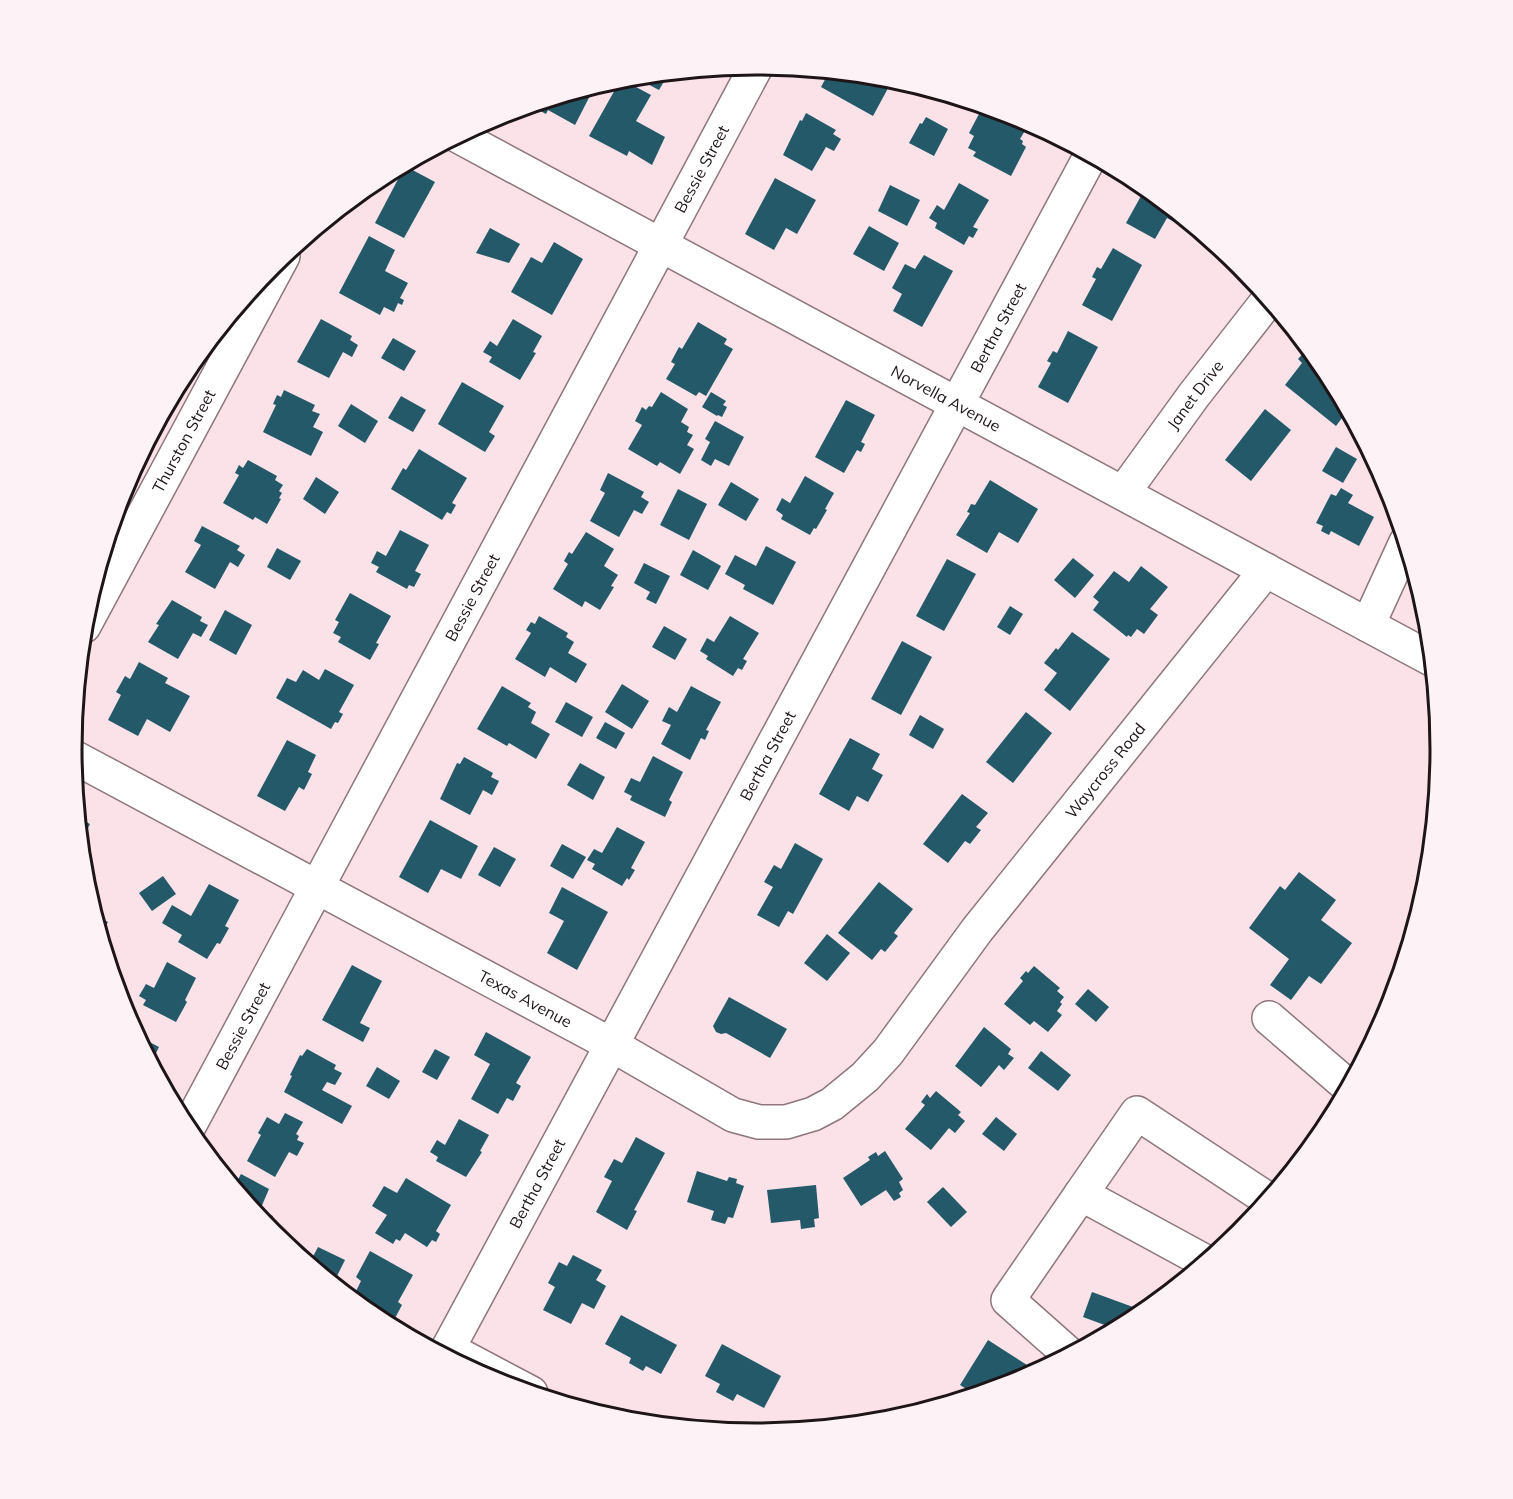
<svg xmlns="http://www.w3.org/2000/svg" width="1513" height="1499" viewBox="0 0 1513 1499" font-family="Mulish,sans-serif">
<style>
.building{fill:#235969}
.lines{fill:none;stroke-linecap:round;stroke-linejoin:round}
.minor-casing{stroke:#8d777d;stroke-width:36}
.minor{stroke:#fff;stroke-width:33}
.labels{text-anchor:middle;stroke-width:6;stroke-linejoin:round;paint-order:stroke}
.street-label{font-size:16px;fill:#1d1517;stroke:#fdf3f6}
.rim{fill:none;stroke:#1d1517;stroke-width:3}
</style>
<rect width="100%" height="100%" fill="#fae2e8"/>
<!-- building -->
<g class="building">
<path d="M829,72L890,78L893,79L873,116L821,87Z"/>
<path d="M669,73L659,90L634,77L668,73Z"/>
<path d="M621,79L651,95L636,121L665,137L652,165L629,151L627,156L589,136Z"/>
<path d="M903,82L929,89L926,95Z"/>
<path d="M595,86L575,125L548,110L546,114L531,106Z"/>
<path d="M980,112L993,119L996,114L1026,129L1020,139L1023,141L1022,144L1026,147L1011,176L973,156L976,152L968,148L974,136L969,133Z"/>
<path d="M806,113L836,130L833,134L841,139L834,151L826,147L812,171L783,155L800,120L802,121Z"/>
<path d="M926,117L948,129L934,156L909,143L920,123L922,124Z"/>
<path d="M405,166L435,182L404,238L375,223Z"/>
<path d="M775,178L816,200L797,234L786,228L774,250L745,234Z"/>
<path d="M959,183L989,200L973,227L978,229L973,238L969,236L964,245L935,228L937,223L929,218L937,205L944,210Z"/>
<path d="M890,185L920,200L907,226L878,211Z"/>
<path d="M1146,187L1182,216L1178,224L1167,218L1155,239L1126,223Z"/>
<path d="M869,226L899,243L884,271L853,254Z"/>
<path d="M490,228L520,244L509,263L476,253Z"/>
<path d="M369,236L395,250L385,271L408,283L400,298L404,300L402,305L398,303L394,312L384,307L380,315L339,293Z"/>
<path d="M554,242L583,259L552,315L511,292L531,257L542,263Z"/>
<path d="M1113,248L1142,265L1112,321L1082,305L1096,279L1092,277L1097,267L1101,269Z"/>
<path d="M924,255L953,271L922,327L893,311L902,294L892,288L905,264L915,269Z"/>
<path d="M321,319L352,336L350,340L358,345L352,357L343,352L329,378L297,362Z"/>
<path d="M513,319L542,336L533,352L536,353L520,380L489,362L492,357L483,352L490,341L497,346Z"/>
<path d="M698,322L727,339L724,344L733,349L706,396L699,392L696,396L666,379L675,364L671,362L679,347L682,349Z"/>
<path d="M1068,331L1098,347L1068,403L1038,387L1051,363L1047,361L1053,351L1057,353Z"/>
<path d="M393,338L416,351L404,371L381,358Z"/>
<path d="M1306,350L1310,353L1311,351L1326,369L1348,410L1336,426L1285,385L1302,363L1298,359Z"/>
<path d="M462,382L504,406L489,432L495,436L485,452L438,424Z"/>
<path d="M284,390L315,405L312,411L320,414L313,427L323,432L311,456L263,432L276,405L273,404L277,395L281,397Z"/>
<path d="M661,392L688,409L681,422L689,427L687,432L693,435L687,445L694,449L680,474L660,462L657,466L628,449L642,425L635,421L642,407L646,410L649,406L652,407Z"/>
<path d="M711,392L726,401L723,405L727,407L722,417L718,415L717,416L702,407Z"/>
<path d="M401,396L426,410L413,432L388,418Z"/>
<path d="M846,400L875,415L861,442L865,444L861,452L857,450L844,473L815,457Z"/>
<path d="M351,404L378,421L365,443L338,426Z"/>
<path d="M1265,409L1291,430L1251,481L1225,460Z"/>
<path d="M715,421L744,437L729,466L715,459L711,466L701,460L710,442L705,439Z"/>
<path d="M1336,447L1357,459L1343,483L1322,471Z"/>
<path d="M419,449L467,478L452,503L456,505L451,514L447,512L442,520L391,489L403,468L406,470Z"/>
<path d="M248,460L277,476L275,480L283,485L279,491L282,493L279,498L281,499L267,524L255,517L253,520L223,503L239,475L235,473L239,465L243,468Z"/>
<path d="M608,473L644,492L641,497L649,502L642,514L634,510L619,537L590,521L605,493L600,490Z"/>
<path d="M805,476L834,493L825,509L827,510L816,529L814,528L810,535L781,519L783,515L776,510L782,498L790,503Z"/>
<path d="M316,477L339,492L325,514L303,499Z"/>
<path d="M990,480L1038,509L1018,543L999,532L987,553L956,535L970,513L967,512L971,504L975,505Z"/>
<path d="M731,482L759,499L746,521L718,505Z"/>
<path d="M1341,488L1353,495L1348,503L1374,517L1359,546L1331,531L1329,535L1321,531L1323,526L1316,523L1331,494L1336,496Z"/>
<path d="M678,489L707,504L689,540L660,525Z"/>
<path d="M202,526L240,546L237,550L245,555L238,567L230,562L215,589L185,572L201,545L194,541Z"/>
<path d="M400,530L429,545L415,571L421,574L414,587L409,585L407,589L376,572L379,567L371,563L377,551L386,556Z"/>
<path d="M586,532L614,549L604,566L618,575L611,586L614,587L600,610L585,601L582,607L553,589L568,564L564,561L569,552L572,554Z"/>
<path d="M766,546L796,562L773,605L743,589L745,585L725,574L735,555L756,566Z"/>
<path d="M277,548L301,561L290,580L267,567Z"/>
<path d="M693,550L721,566L708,590L680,575Z"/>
<path d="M1073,558L1094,575L1075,598L1054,580Z"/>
<path d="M947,559L976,574L944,631L916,616Z"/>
<path d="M644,563L670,576L656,604L646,599L650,592L634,583Z"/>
<path d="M1141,566L1168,587L1150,609L1158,615L1144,634L1137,629L1131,637L1128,635L1127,637L1093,610L1099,602L1093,597L1114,571L1129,582Z"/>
<path d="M350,593L391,616L376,643L379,644L370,660L338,642L341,637L333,633L339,622L335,620Z"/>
<path d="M172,600L202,617L200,621L208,625L201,637L193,633L178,659L148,642L159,625L156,624Z"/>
<path d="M1010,606L1023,614L1010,635L997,627Z"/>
<path d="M225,610L252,625L236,655L209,640Z"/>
<path d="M539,616L568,633L566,637L574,642L568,653L587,664L576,683L550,667L545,677L515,659L531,633L526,630L531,622L535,624Z"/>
<path d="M730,616L759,633L743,659L747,661L742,670L738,668L733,676L706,659L708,656L700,651L707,638L714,642Z"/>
<path d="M664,626L687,639L675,660L652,647Z"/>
<path d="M1072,632L1110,659L1070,711L1044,690L1057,673L1044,663L1056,648L1058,650Z"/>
<path d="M902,641L932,657L901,715L871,699Z"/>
<path d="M139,662L168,678L165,683L190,696L170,732L147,719L138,736L108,720L121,695L116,692L125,676L130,679Z"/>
<path d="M325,669L354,685L339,712L343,714L338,723L335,722L331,729L276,698L287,678L296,682L303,670L319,680Z"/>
<path d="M622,684L649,701L632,729L605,712Z"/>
<path d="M502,686L531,703L528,707L536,712L531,723L550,734L536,759L509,743L507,746L477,729Z"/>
<path d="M691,686L721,702L706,730L709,731L705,740L701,738L690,760L661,744L671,725L662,721L669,707L677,712Z"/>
<path d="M566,702L593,717L582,737L555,722Z"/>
<path d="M1026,712L1052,733L1013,783L986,762Z"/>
<path d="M920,715L944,729L933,749L909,735Z"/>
<path d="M605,722L625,733L616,749L596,738Z"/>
<path d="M850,738L880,754L872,769L883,775L868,802L857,796L849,811L819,794Z"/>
<path d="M287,740L316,755L308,772L312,774L304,790L299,787L285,811L257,796Z"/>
<path d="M653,756L683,772L669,800L672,802L665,817L630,800L632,796L624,792L631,778L640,782Z"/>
<path d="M464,757L493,773L491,777L499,781L492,795L483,790L470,815L440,799L457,763L460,764Z"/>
<path d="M580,763L605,777L593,800L567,785Z"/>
<path d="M962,794L988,813L976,827L981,830L970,844L965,841L948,863L923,844Z"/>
<path d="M78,818L90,824L81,842Z"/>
<path d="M430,820L478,846L461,879L441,869L428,893L399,877Z"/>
<path d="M617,827L645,842L631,868L635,870L629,880L627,878L622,886L592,869L595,864L587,860L594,849L602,853Z"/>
<path d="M795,843L823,859L793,914L788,911L779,927L757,915L773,887L764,882L774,865L781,869Z"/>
<path d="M562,844L586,857L573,879L550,866Z"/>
<path d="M494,847L516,859L500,887L478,875Z"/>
<path d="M1299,872L1336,900L1321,920L1352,943L1321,984L1309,976L1291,1000L1270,985L1289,959L1249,928L1280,886L1285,890Z"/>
<path d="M163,876L176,894L152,911L139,893Z"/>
<path d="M879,882L913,909L894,933L898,936L885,952L881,949L872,960L838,933Z"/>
<path d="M209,884L239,900L225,926L229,928L220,944L217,943L207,959L178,942L182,935L162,923L172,905L191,916Z"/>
<path d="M562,887L608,912L577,970L547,953L564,921L549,913Z"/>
<path d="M94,915L108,922L101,935Z"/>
<path d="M827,934L850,953L827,981L804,963Z"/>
<path d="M167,962L196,978L185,1000L187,1002L176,1022L143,1005L146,1000L139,996L146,984L154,988Z"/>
<path d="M352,965L382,981L360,1023L370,1028L363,1042L322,1020Z"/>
<path d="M1034,966L1060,988L1057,991L1064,997L1060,1002L1062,1004L1057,1011L1062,1015L1048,1032L1034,1021L1030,1025L1004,1004L1023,981L1020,978L1026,971L1028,973Z"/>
<path d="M1088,989L1109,1007L1096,1022L1075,1004Z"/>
<path d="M729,997L787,1029L770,1058L726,1033L721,1034L716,1032L713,1026Z"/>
<path d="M984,1027L1011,1049L1008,1054L1014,1058L1004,1070L999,1065L981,1087L955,1066Z"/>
<path d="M486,1032L531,1057L516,1083L521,1086L513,1101L507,1098L498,1114L471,1099L490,1064L474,1055Z"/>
<path d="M136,1035L159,1047L151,1063Z"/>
<path d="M307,1049L336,1065L334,1069L342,1073L335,1085L327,1082L322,1090L352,1106L342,1124L284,1092L292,1076L290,1075L300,1055L302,1056Z"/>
<path d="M435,1049L450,1057L437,1080L422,1072Z"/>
<path d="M1041,1051L1071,1075L1058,1091L1028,1068Z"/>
<path d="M377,1067L400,1081L389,1099L366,1086Z"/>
<path d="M936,1091L961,1112L958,1115L965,1121L955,1133L949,1128L931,1150L905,1129L925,1105L921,1102L927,1094L930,1098Z"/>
<path d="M285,1113L303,1122L296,1134L299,1136L297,1140L304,1143L297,1156L289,1152L275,1177L247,1161L261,1135L258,1133L267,1117L279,1124Z"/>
<path d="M996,1117L1017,1134L1004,1151L982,1134Z"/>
<path d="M459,1119L489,1135L480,1151L482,1152L466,1177L436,1161L438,1157L430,1152L437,1140L445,1145Z"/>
<path d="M636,1137L665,1153L634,1210L637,1211L627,1230L596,1212L612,1181L604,1177L614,1159L622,1163Z"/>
<path d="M885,1151L903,1179L899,1182L903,1190L899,1193L901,1197L894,1201L886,1190L861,1206L843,1178L870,1160L868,1157L876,1152L878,1156Z"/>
<path d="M697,1171L727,1181L729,1177L737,1179L736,1183L744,1186L733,1218L728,1217L725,1224L711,1220L714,1211L687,1202Z"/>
<path d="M241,1174L269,1189L260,1210L273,1216L267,1228L234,1187Z"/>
<path d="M406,1178L451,1205L436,1231L440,1234L436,1242L432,1240L427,1247L405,1233L400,1241L396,1239L393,1244L375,1233L387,1215L372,1206L384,1186L397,1193Z"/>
<path d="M816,1185L819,1218L814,1219L815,1227L801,1229L800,1220L771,1223L767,1190Z"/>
<path d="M943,1187L967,1212L951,1227L927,1202Z"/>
<path d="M318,1247L345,1260L333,1284L309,1264Z"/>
<path d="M370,1251L413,1275L398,1302L402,1305L394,1320L360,1301L362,1297L355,1293L361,1281L356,1277Z"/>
<path d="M573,1255L602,1270L596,1280L606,1286L594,1309L582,1303L571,1324L543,1310L555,1287L548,1283L559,1262L567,1266Z"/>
<path d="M1092,1292L1133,1307L1127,1325L1118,1330L1083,1317Z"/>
<path d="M1155,1294L1163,1297L1150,1308Z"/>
<path d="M621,1315L677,1345L661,1374L646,1366L643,1371L629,1363L631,1358L605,1344Z"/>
<path d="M988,1340L1038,1372L1018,1382L976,1395L960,1385Z"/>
<path d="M722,1344L781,1376L764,1408L737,1394L733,1401L716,1392L720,1384L705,1376Z"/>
</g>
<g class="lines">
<defs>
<g id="minor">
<path id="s1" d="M458,136L1433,660"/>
<path id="s2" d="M1123,493L1194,395L1269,299"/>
<path d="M1368,625L1406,542"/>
<path id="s3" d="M84,626L283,256"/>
<path id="s4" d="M72,756L612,1045L733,1115L759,1122H786L813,1114L832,1104L865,1077L888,1052L977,930L1266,570"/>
<path d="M1269,1018L1349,1087"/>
<path id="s5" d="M187,1130L757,65"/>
<path d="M1206,1262L1081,1194L1137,1113L1269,1200"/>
<path d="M448,1349L531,1393"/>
<path d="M1070,1355L1008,1300L1081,1194"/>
<path id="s6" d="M444,1356L1091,155"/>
</g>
</defs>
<!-- minor casing -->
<use href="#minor" class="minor-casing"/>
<!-- minor -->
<use href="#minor" class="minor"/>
</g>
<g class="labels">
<!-- street labels -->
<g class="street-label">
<text dy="6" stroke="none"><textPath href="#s5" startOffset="1090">Bessie Street</textPath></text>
<text dy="6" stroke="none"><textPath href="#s6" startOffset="1168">Bertha Street</textPath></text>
<text dy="6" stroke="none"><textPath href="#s2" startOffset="122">Janet Drive</textPath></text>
<text dy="6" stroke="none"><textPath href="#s1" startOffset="554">Norvella Avenue</textPath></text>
<text dy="6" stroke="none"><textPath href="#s3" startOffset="210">Thurston Street</textPath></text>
<text dy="6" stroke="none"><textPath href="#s5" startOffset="604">Bessie Street</textPath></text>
<text dy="6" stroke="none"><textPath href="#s6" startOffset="682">Bertha Street</textPath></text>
<text dy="6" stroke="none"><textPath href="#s4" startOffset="1288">Waycross Road</textPath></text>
<text dy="6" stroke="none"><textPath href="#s4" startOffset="514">Texas Avenue</textPath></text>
<text dy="6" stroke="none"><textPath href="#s5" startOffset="118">Bessie Street</textPath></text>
<text dy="6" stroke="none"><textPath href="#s6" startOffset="196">Bertha Street</textPath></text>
</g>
</g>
<!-- crop -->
<path d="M0 0H1513V1499H0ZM82 749a674 674 0 1 1 1348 0a674 674 0 1 1-1348 0Z" fill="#fdf3f6" fill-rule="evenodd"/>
<path class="rim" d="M82 749a674 674 0 1 1 1348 0a674 674 0 1 1-1348 0Z"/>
</svg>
